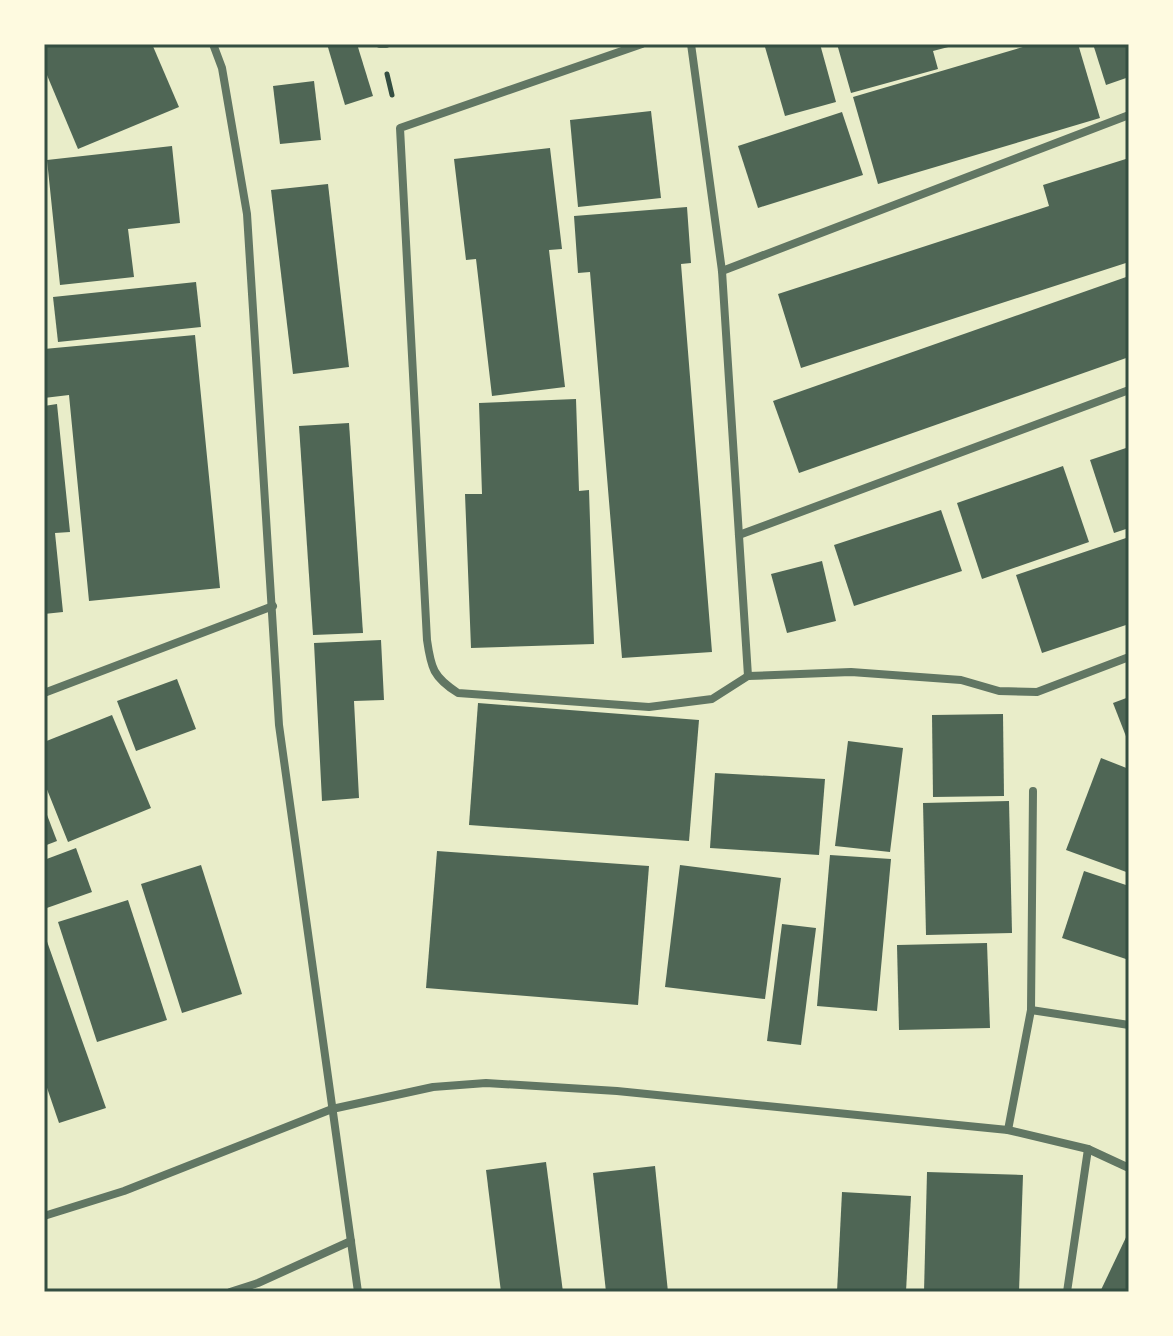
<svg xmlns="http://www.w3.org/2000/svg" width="1173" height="1336" viewBox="0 0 1173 1336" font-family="'Fira Sans Condensed',sans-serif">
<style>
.building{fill:#4f6655}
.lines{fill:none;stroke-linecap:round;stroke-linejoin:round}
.path{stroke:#344e41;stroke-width:5}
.minor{stroke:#617663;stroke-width:8}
.neatline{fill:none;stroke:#344e41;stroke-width:3}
</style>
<rect width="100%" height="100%" fill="#e9edc9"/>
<!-- building -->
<g class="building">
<path d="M44,44H152L179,107L78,149L44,68Z"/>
<path d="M327,44H357L373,96L345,105Z"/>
<path d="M777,44H820L836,102L785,116L765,47Z"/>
<path d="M837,44H956V45L933,51L938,69L851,93Z"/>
<path d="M1033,44H1078L1100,118L878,184L853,97Z"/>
<path d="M1093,44H1129V77L1106,85Z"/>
<path d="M314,81L321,140L280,144L273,86Z"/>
<path d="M651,111L661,198L578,207L570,120Z"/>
<path d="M842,112L863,175L758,208L738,146Z"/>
<path d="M172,146L180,223L128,229L134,277L60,285L47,160Z"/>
<path d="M550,148L562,249L549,250L565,387L492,396L476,259L466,260L454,159Z"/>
<path d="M1129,158V262L801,368L778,294L1049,206L1043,185Z"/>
<path d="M328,184L349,367L293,374L271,190Z"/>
<path d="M687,207L691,263L681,264L712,652L622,658L590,272L578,273L574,216Z"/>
<path d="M1129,276V357L799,473L773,401Z"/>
<path d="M196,282L201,327L58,342L53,297Z"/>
<path d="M195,335L220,588L89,601L69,395L44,398V349Z"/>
<path d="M576,399L579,491L589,490L594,644L471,648L465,494H482L479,403Z"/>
<path d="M57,404L70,532L55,533L63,612L44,614V406Z"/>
<path d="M349,423L363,633L313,635L299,426Z"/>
<path d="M1129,447V528L1114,533L1090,460Z"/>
<path d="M1063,466L1089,542L982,579L957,503Z"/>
<path d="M941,510L962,571L854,606L834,545Z"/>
<path d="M1129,537V624L1042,653L1016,575Z"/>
<path d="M822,561L836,621L787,633L771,574Z"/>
<path d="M381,640L384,700L354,701L359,798L322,801L314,643Z"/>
<path d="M177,679L196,729L136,751L117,701Z"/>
<path d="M1129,697V744L1113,703Z"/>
<path d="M478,703L699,720L689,841L469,825Z"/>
<path d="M1003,714L1004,796L933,797L932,715Z"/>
<path d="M112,715L151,808L68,842L44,782V742Z"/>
<path d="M848,741L903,748L890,852L835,846Z"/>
<path d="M1101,758L1129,769V873L1066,850Z"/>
<path d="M715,773L825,779L819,855L710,848Z"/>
<path d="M1009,801L1012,933L926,935L923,803Z"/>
<path d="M44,807L57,841L44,846Z"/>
<path d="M76,848L92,892L44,909V860Z"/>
<path d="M437,851L649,866L638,1005L426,988Z"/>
<path d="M830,855L891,859L877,1011L817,1006Z"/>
<path d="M201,865L242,994L182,1013L141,884Z"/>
<path d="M680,865L781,878L765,999L665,987Z"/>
<path d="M1084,871L1129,886V960L1062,938Z"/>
<path d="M128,900L167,1020L97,1042L58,922Z"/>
<path d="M782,924L816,928L801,1045L767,1041Z"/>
<path d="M44,933L106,1108L59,1123L44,1079Z"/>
<path d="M987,943L990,1028L899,1030L897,945Z"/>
<path d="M546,1162L563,1292H501L486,1170Z"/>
<path d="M655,1166L668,1292H606L593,1173Z"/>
<path d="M927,1172L1023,1175L1019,1292H924Z"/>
<path d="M842,1192L911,1196L906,1292H837Z"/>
<path d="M1129,1231V1292H1100Z"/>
</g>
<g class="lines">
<!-- path -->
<path class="path" d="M387,74L392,95"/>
<!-- minor -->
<g class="minor">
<path d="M213,44L222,68L247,214L279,725L358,1292"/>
<path d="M380,44H386"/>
<path d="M642,44L400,128L427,640C431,668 433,677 458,693L649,707L712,699L748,676L851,672L961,680L999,691L1037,692L1129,657"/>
<path d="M691,44L722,271L748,676"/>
<path d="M722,271L1129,115"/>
<path d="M739,535L1129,390"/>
<path d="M44,693L273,606"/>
<path d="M1031,1010L1129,1025"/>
<path d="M1008,1130L1031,1010L1033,791"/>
<path d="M44,1216L124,1191L332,1109L433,1087L486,1083L617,1091L1008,1130L1088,1149L1129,1168"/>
<path d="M230,1292L258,1283L351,1241"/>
<path d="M1067,1292L1088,1149"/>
</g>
</g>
<!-- border -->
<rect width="1173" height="1336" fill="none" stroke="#fefae0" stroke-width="92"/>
<rect x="46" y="46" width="1081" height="1244" class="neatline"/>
</svg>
